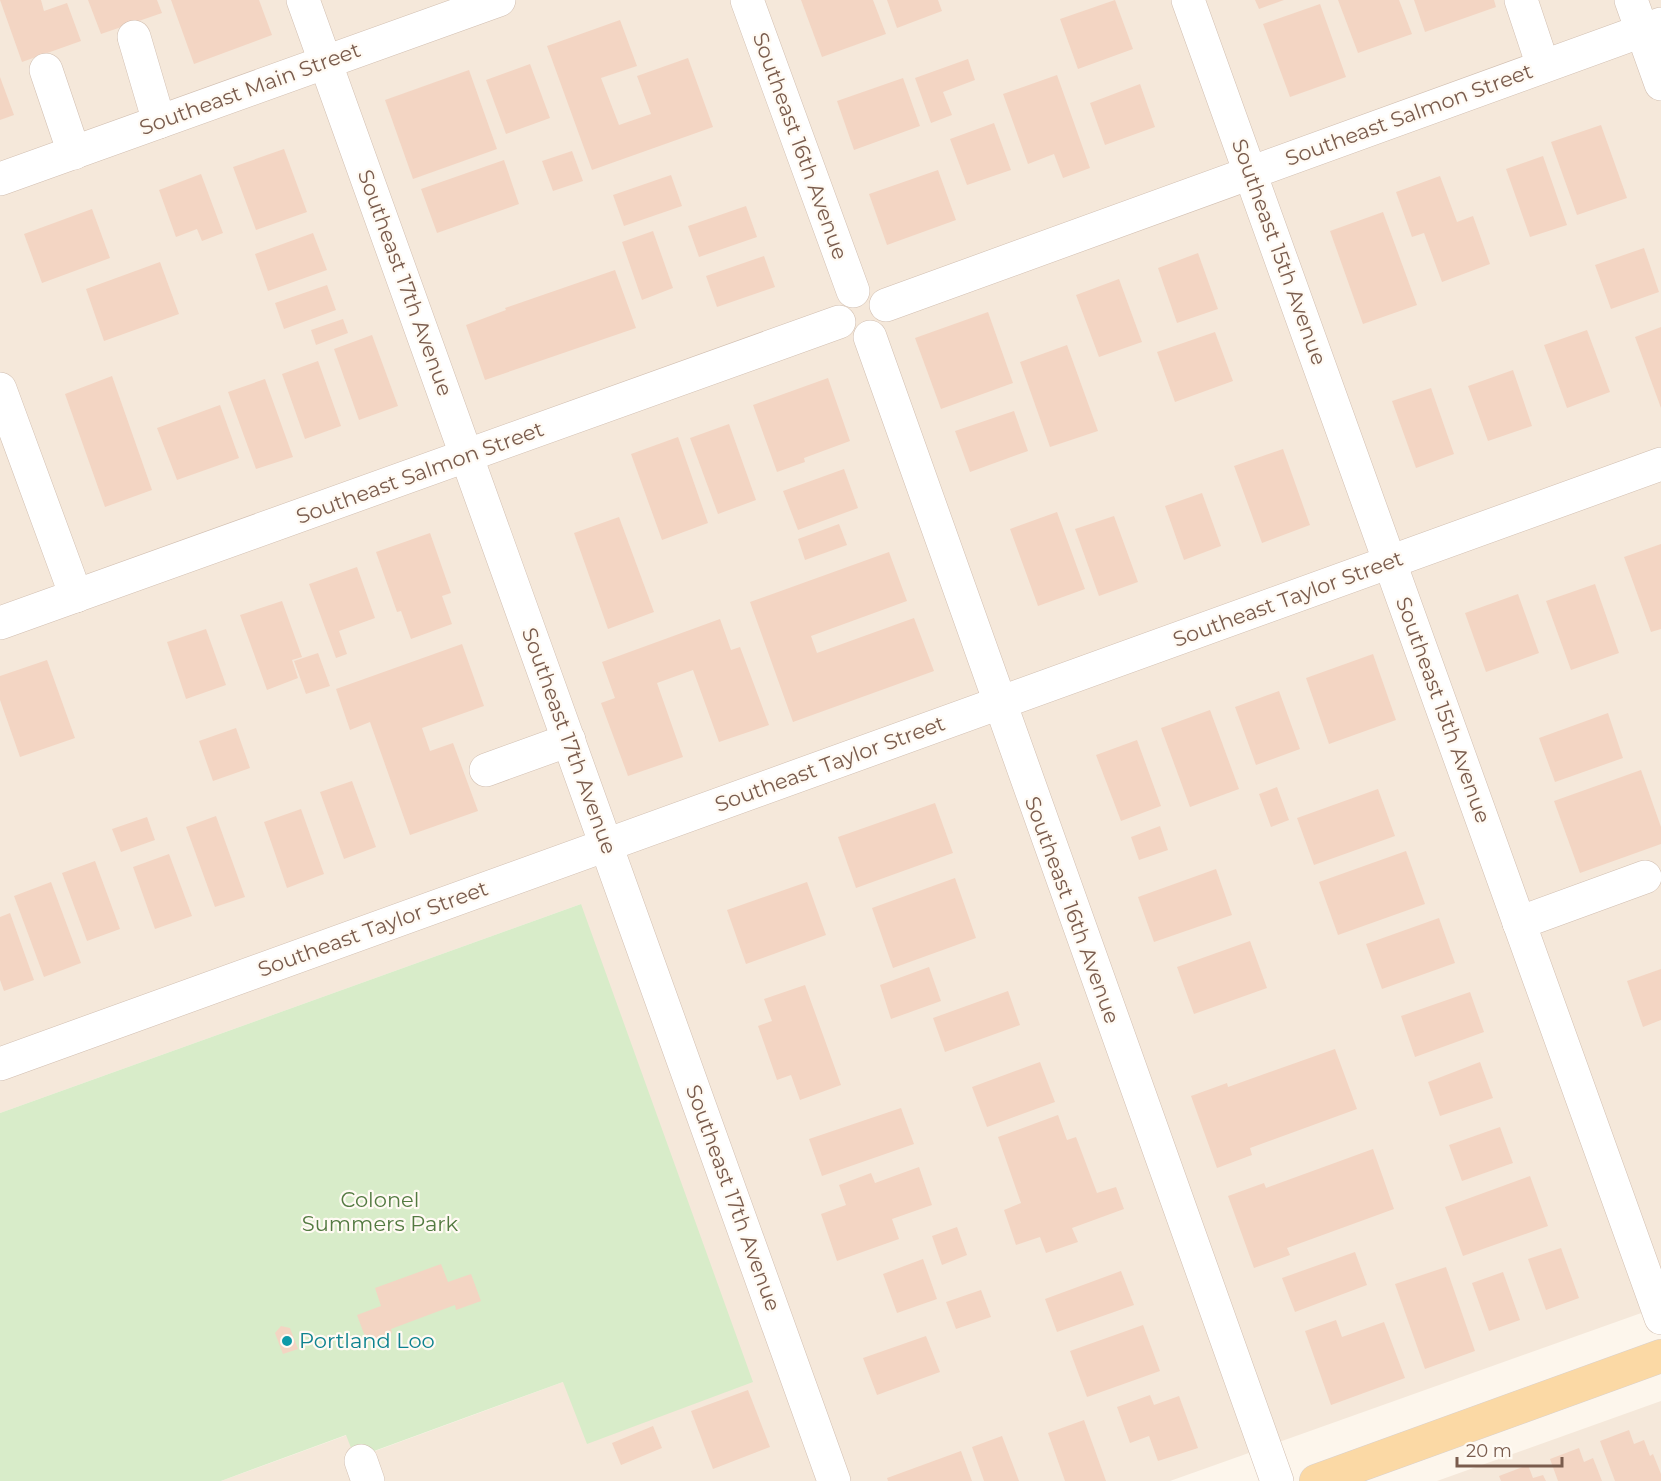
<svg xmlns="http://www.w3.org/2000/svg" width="1661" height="1481" viewBox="0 0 1661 1481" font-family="Montserrat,sans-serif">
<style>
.residential{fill:#f5e8da}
.green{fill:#d8ecc9}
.building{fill:#f3d5c3}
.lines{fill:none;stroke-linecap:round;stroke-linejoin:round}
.minor-casing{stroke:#d1beb0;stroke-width:34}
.major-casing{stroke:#dad1cd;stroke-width:34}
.minor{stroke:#fff;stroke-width:33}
.major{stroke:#fbd9a5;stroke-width:33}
.culture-dot{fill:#0f9aa8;stroke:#fffaf3;stroke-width:2}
.labels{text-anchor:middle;stroke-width:4.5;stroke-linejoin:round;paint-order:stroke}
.street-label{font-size:21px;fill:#7a5c4d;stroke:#fffaf3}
.park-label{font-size:21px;fill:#537a41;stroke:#fffaf3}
.culture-label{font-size:21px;fill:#0d838f;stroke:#fffaf3;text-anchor:start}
</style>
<rect width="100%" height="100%" fill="#fdf6ec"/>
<!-- residential -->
<g class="residential">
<path d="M0,0H1661V1306L1170,1481H221L347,1435L356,1458L563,1382L581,904L0,1113Z"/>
<path d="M1661,1401V1481H1437Z"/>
</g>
<!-- green -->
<path class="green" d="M581,904L753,1382L587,1444L563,1382L355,1458L346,1435L221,1481H0V1113Z"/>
<!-- building -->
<g class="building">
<path d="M0,0H41L44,11L67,3L81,41L22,62Z"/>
<path d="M88,0H157L162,13L101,34Z"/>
<path d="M171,0H259L272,35L194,64Z"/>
<path d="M801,0H873L886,34L822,57Z"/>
<path d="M887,0H938L942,11L897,28Z"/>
<path d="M1115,0L1133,49L1078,69L1060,19Z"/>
<path d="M1255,0H1284L1259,9Z"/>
<path d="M1338,0H1399L1412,34L1358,53Z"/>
<path d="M1414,0H1494L1496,7L1425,32Z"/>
<path d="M1320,4L1346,77L1290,97L1263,24Z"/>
<path d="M620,20L637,66L601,78L619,125L651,114L637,76L688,58L713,127L592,170L547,46Z"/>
<path d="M968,59L975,80L943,92L952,115L931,123L915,78Z"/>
<path d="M530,64L550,118L506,134L486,80Z"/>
<path d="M469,70L497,149L413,179L385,100Z"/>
<path d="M1057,75L1090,168L1063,178L1054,154L1028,164L1003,94Z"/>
<path d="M0,77L14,115L0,120Z"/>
<path d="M903,78L920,126L854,150L837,101Z"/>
<path d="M1140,84L1155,127L1105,145L1090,103Z"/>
<path d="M994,123L1011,170L967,185L950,139Z"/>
<path d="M1601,125L1627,198L1577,215L1551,142Z"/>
<path d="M284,149L307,212L256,230L233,167Z"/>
<path d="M572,151L583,181L553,191L542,161Z"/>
<path d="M1543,156L1567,225L1530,237L1506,169Z"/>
<path d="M504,160L519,204L437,233L421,189Z"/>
<path d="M938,170L956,220L887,245L869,194Z"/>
<path d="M201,174L223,233L202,241L197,229L176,237L159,190Z"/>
<path d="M671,175L682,206L624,226L613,195Z"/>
<path d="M1440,176L1457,222L1473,216L1490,264L1442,282L1424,233L1412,237L1396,192Z"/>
<path d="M746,206L757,237L699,257L688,226Z"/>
<path d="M92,209L110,258L42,283L24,234Z"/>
<path d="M1383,212L1417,305L1363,324L1330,231Z"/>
<path d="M653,231L673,288L642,300L622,242Z"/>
<path d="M313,233L327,270L268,291L255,254Z"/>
<path d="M1644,248L1659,292L1611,309L1595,265Z"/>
<path d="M1198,253L1218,309L1177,323L1158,268Z"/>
<path d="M764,256L775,287L717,307L706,276Z"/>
<path d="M160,262L179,314L104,341L86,289Z"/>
<path d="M615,270L636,328L485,380L466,325L506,310L505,308Z"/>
<path d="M1119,279L1142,342L1099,357L1076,295Z"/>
<path d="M327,285L336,310L284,329L275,303Z"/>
<path d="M988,312L1013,383L941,409L915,338Z"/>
<path d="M343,319L348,333L316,345L311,330Z"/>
<path d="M1661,327V408L1635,337Z"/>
<path d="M1587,330L1610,392L1567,408L1544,345Z"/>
<path d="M1215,332L1233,381L1175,402L1157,352Z"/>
<path d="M372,335L398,406L359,420L334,349Z"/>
<path d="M1067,345L1098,431L1050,447L1020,362Z"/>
<path d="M318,361L341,426L305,439L282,374Z"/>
<path d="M1513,370L1532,426L1488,441L1468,386Z"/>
<path d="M112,376L152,490L105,507L65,394Z"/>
<path d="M828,378L850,441L804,458L805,462L777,472L753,405Z"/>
<path d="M265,379L293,457L256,469L228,392Z"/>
<path d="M1431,388L1454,454L1416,468L1392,401Z"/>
<path d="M220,405L239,458L177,480L157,428Z"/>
<path d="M1014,411L1028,451L970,472L955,431Z"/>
<path d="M729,424L756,500L718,514L690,438Z"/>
<path d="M678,437L708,523L662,540L631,454Z"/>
<path d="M1283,449L1310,525L1262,543L1234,466Z"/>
<path d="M844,469L858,508L798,530L783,491Z"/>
<path d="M1202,493L1221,546L1184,560L1165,506Z"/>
<path d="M1057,512L1085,589L1038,606L1010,529Z"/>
<path d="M1114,516L1138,582L1099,596L1075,529Z"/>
<path d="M619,517L654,612L608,629L574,533Z"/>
<path d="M839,524L847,545L805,560L798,539Z"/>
<path d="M430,533L451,593L442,596L452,624L411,639L401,611L397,612L376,552Z"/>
<path d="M1661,544V629L1651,632L1624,557Z"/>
<path d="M889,552L907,601L811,636L817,653L914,618L934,671L793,722L750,602Z"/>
<path d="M357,567L375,618L339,631L347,654L336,658L309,584Z"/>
<path d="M1595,584L1619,653L1571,670L1546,601Z"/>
<path d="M1518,594L1539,653L1486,672L1465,613Z"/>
<path d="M282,601L302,657L292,660L298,678L267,690L240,615Z"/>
<path d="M720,619L731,650L740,647L769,725L719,742L693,670L657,683L683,757L628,776L601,703L615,698L602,662Z"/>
<path d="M206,629L226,685L186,699L167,642Z"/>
<path d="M462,644L484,706L422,728L430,751L453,743L478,811L410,835L370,722L350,730L336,689Z"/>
<path d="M318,653L330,686L306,694L294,661Z"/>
<path d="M1373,654L1396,720L1329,744L1306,678Z"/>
<path d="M47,660L75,738L20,757L0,700V676Z"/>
<path d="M1279,691L1300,749L1256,765L1235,707Z"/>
<path d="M1210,710L1239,789L1190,807L1161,728Z"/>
<path d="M1608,713L1623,758L1555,782L1539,738Z"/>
<path d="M236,728L250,768L213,781L199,741Z"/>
<path d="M1137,740L1161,806L1121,821L1096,755Z"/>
<path d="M1641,770L1661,827V844L1580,873L1554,801Z"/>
<path d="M352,781L376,847L344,859L320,792Z"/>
<path d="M1277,787L1289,820L1271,827L1259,794Z"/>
<path d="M1378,789L1395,836L1314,865L1297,818Z"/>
<path d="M935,803L953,853L856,888L838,837Z"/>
<path d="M301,809L324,874L287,888L264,822Z"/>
<path d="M216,816L245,897L215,907L186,827Z"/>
<path d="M147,817L155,840L121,852L112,829Z"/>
<path d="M1160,826L1168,850L1139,860L1131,837Z"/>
<path d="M1406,851L1425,904L1338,935L1319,882Z"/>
<path d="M169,854L192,916L155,929L133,867Z"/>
<path d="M95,861L120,929L87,941L62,873Z"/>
<path d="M1216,869L1232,915L1154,942L1138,897Z"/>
<path d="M955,878L976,938L893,968L872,908Z"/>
<path d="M51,882L81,963L44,977L14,896Z"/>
<path d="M807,882L826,935L746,964L727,910Z"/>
<path d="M10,913L34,980L4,991L0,980V917Z"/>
<path d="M1439,918L1455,963L1382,989L1366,944Z"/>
<path d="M1250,941L1267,988L1194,1014L1177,967Z"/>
<path d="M929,967L941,1001L891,1019L880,985Z"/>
<path d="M1661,969V1020L1643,1027L1627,981Z"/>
<path d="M805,985L841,1085L800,1100L791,1075L777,1080L758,1026L772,1021L764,999Z"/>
<path d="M1008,991L1020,1025L945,1052L933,1018Z"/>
<path d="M1470,992L1484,1032L1415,1057L1401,1016Z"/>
<path d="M1335,1049L1357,1109L1250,1148L1252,1155L1217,1168L1191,1096L1227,1083L1228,1087Z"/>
<path d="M1040,1062L1055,1102L987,1127L972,1087Z"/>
<path d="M1480,1062L1493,1098L1440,1116L1428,1082Z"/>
<path d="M901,1108L914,1144L822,1176L809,1139Z"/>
<path d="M1058,1115L1067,1140L1076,1137L1097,1193L1116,1187L1124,1209L1072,1228L1078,1242L1046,1253L1040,1237L1016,1245L1004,1210L1021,1203L998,1137Z"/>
<path d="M1500,1127L1513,1163L1462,1181L1449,1145Z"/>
<path d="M1373,1149L1394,1209L1287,1248L1290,1255L1254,1268L1228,1196L1264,1183L1266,1188Z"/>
<path d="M919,1167L932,1205L892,1219L899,1239L837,1261L821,1214L846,1205L839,1185L871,1173L875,1183Z"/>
<path d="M1530,1176L1548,1226L1463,1256L1445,1207Z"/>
<path d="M957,1227L967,1255L942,1265L932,1236Z"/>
<path d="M1561,1248L1579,1298L1546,1310L1528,1259Z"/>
<path d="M1355,1252L1367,1285L1295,1312L1282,1278Z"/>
<path d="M923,1259L937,1299L897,1313L883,1274Z"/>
<path d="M441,1264L448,1282L471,1274L481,1301L456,1310L455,1305L391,1329L392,1333L367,1342L357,1315L381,1306L375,1288Z"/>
<path d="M1446,1267L1475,1351L1425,1369L1395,1284Z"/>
<path d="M1121,1271L1134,1305L1057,1332L1045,1299Z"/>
<path d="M1503,1272L1520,1320L1489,1331L1472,1283Z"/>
<path d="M981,1290L991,1317L956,1329L946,1302Z"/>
<path d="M1336,1320L1342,1337L1384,1322L1405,1378L1331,1405L1305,1331Z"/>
<path d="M1143,1325L1160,1371L1087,1397L1070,1351Z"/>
<path d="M281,1326L290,1328L298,1349L283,1354L275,1333Z"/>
<path d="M926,1336L940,1372L877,1395L863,1358Z"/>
<path d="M748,1390L770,1447L713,1469L691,1411Z"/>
<path d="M1150,1395L1154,1405L1179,1396L1198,1448L1158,1461L1149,1436L1130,1443L1117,1407Z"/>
<path d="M1084,1420L1106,1481H1065L1048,1433Z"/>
<path d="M653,1426L662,1448L621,1465L612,1443Z"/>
<path d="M1629,1430L1634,1444L1644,1440L1650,1456L1653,1454L1661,1474V1481H1615L1600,1441Z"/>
<path d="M1002,1436L1019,1481H984L972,1447Z"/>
<path d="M1579,1448L1584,1462L1593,1458L1602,1481H1558L1550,1459Z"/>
<path d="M961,1451L972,1481H888L887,1478Z"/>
<path d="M1528,1465L1533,1478L1543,1475L1546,1481H1501L1499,1476Z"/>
</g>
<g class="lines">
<defs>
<g id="minor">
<path d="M303,0L834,1481"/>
<path d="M747,0L853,291"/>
<path d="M1188,0L1661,1318"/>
<path d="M1521,0L1543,66"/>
<path d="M1631,0L1661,84"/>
<path d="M134,37L159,122"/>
<path d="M46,70L74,153"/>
<path d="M0,179L499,0"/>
<path d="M886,305L1661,24"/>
<path d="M870,337L1277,1481"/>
<path d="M0,389L76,596"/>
<path d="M0,623L839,322"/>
<path d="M486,770L569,740"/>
<path d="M1519,923L1645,877"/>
<path d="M0,1064L1661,464"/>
<path d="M361,1461L368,1481"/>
</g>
<path id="major" d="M1316,1481L1661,1356"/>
</defs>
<!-- minor casing -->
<use href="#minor" class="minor-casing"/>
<!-- major casing -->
<use href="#major" class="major-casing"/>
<!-- minor -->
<use href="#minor" class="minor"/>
<!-- major -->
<use href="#major" class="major"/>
</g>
<!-- markers -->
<circle class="culture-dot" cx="287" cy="1341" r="6"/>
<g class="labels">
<!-- street labels -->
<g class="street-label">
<text transform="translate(250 89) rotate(-20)" y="7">Southeast Main Street</text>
<text transform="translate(1409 115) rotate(-20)" y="7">Southeast Salmon Street</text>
<text transform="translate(800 146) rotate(70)" y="7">Southeast 16th Avenue</text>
<text transform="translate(1279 252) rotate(70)" y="7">Southeast 15th Avenue</text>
<text transform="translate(405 283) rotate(70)" y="7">Southeast 17th Avenue</text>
<text transform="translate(420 473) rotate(-20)" y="7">Southeast Salmon Street</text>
<text transform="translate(1288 599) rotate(-20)" y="7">Southeast Taylor Street</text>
<text transform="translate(1443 710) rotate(70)" y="7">Southeast 15th Avenue</text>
<text transform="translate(569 741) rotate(70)" y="7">Southeast 17th Avenue</text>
<text transform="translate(830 764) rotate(-20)" y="7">Southeast Taylor Street</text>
<text transform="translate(1072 910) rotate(70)" y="7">Southeast 16th Avenue</text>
<text transform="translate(373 929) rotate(-20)" y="7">Southeast Taylor Street</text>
<text transform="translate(733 1198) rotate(70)" y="7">Southeast 17th Avenue</text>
</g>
<!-- park labels -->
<g class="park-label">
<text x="380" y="1207">Colonel<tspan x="380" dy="24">Summers Park</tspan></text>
</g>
<!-- culture labels -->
<g class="culture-label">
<text x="299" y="1348">Portland Loo</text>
</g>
</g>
<!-- scale -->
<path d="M1457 1457v9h105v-9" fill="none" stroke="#7a5c4d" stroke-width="3"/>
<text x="1466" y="1457" font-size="18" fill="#7a5c4d" stroke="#fffaf3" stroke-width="4.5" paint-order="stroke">20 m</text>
</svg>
